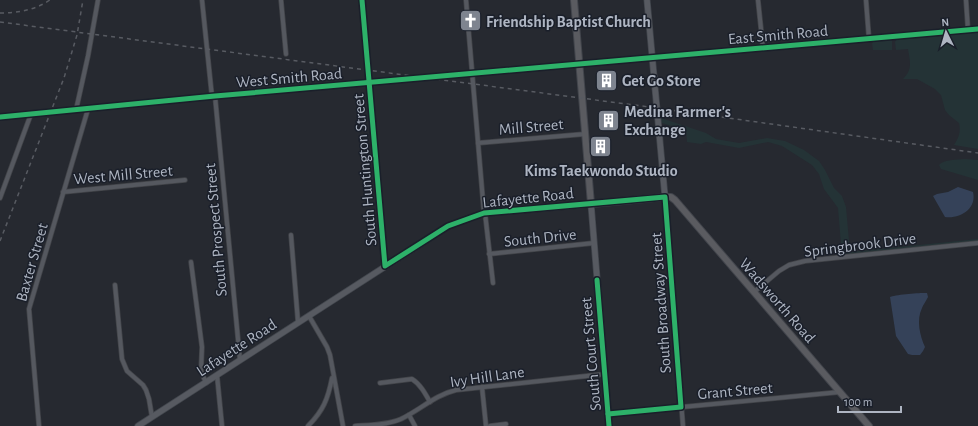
<svg xmlns="http://www.w3.org/2000/svg" width="978" height="426" viewBox="0 0 978 426" font-family="'Alegreya Sans',sans-serif">
<style>
.green{fill:#243336}
.water{fill:#354259}
.lines{fill:none;stroke-linecap:round;stroke-linejoin:round}
.minor-casing{stroke:#424449;stroke-width:5.5}
.major-casing{stroke:#42464d;stroke-width:7}
.highway-casing{stroke:#42454c;stroke-width:8}
.minor{stroke:#55585f;stroke-width:4}
.major{stroke:#575a61;stroke-width:5.5}
.highway{stroke:#5a5b60;stroke-width:6}
.rail{stroke:#585b62;stroke-width:1.5;stroke-dasharray:4 4;stroke-linecap:butt}
.cycleway-casing{stroke:#1a1f2a;stroke-width:8}
.cycleway{stroke:#2db169;stroke-width:5}
.labels{text-anchor:middle;stroke-width:3;stroke-linejoin:round;paint-order:stroke}
.poi-label{font-size:16px;font-weight:bold;fill:#aeb5c2;stroke:#1a1f2a;text-anchor:start}
.street-label{font-size:16px;fill:#aeb5c2;stroke:#1a1f2a}
</style>
<rect width="100%" height="100%" fill="#262930"/>
<!-- green -->
<g class="green">
<path d="M978,31V149L954,145C959,137 961,132 959,123L949,115L945,110L941,95L935,89L917,79H903C913,69 910,62 908,49L896,50L895,42L897,39Z"/>
<path d="M891,39L892,41V50H873L872,43L874,41Z"/>
<path d="M658,117L706,133L716,139L739,143L767,138L785,141L804,150L819,161L825,170L834,188L842,196L846,207L850,252L978,239V242L842,256L838,208L824,189L819,174L812,165L782,146L768,142L739,148L706,142L701,144L687,142L686,130L658,122Z"/>
<path d="M965,159L978,160V180L941,169L939,165C944,159 957,160 965,159Z"/>
</g>
<!-- water -->
<g class="water">
<path d="M958,187L973,192C977,209 960,219 945,217L933,196L937,194L948,192Z"/>
<path d="M924,293H927L928,297C926,301 923,305 922,308C916,320 920,336 925,347L923,351L920,355H912L908,354L896,336L890,297C894,295 917,293 924,293Z"/>
</g>
<g class="lines">
<defs>
<g id="minor">
<path d="M202,0L212,97"/>
<path d="M281,0L286,54"/>
<path d="M362,0L385,266"/>
<path d="M466,0L484,213"/>
<path d="M758,0L763,48"/>
<path d="M866,0L869,39"/>
<path d="M966,0L968,30"/>
<path d="M215,96L240,360"/>
<path d="M76,110L88,56L98,0"/>
<path d="M0,117L215,96L978,29"/>
<path d="M478,143L585,134"/>
<path d="M63,192L185,180"/>
<path d="M665,197L683,426"/>
<path d="M0,198L31,114"/>
<path d="M485,213L493,283"/>
<path d="M291,235L298,322"/>
<path d="M489,254L594,243"/>
<path d="M191,262L202,347L201,371L206,383"/>
<path d="M115,285L122,359L127,371L143,385L146,390L149,399L152,417"/>
<path d="M754,292L779,271L789,265L805,261L978,243"/>
<path d="M309,316L327,347L330,355L343,426"/>
<path d="M217,375L222,426"/>
<path d="M380,383L412,379C420,384 425,393 430,402"/>
<path d="M482,387L486,426"/>
<path d="M608,414L840,392"/>
<path d="M409,415L415,426"/>
<path d="M39,426L29,309L88,109"/>
<path d="M308,426C323,411 328,399 332,378"/>
<path d="M355,426C370,425 387,425 401,419C420,410 435,395 456,390L605,374"/>
<path d="M490,426L506,424"/>
</g>
<g id="major">
<path d="M647,0L665,197"/>
<path d="M138,426L448,226L484,213L591,204L609,426"/>
</g>
<path id="highway" d="M574,0L591,204L665,197H671L675,200L869,426"/>
</defs>
<!-- minor casing -->
<use href="#minor" class="minor-casing"/>
<!-- major casing -->
<use href="#major" class="major-casing"/>
<!-- highway casing -->
<use href="#highway" class="highway-casing"/>
<!-- minor -->
<use href="#minor" class="minor"/>
<!-- major -->
<use href="#major" class="major"/>
<!-- highway -->
<use href="#highway" class="highway"/>
<!-- rail -->
<g class="rail">
<path d="M0,13C18,13 35,10 50,0"/>
<path d="M0,22L657,108L978,153"/>
<path d="M0,241L64,78L77,35L83,0"/>
</g>
<defs>
<g id="cycleway">
<path d="M362,0L385,266L448,226L484,213L665,197L681,407L608,414"/>
<path d="M0,117L215,96L978,29"/>
<path d="M597,280L609,426"/>
</g>
</defs>
<!-- cycleway casing -->
<use href="#cycleway" class="cycleway-casing"/>
<!-- cycleway -->
<use href="#cycleway" class="cycleway"/>
</g>
<!-- icons -->
<defs>
<symbol id="church-square" viewBox="-11 -11 22 22"><rect x="-9" y="-9" width="18" height="18" rx="4" fill="#7e848f" stroke="#1a1f2a"/><path d="M-1.2-6h2.4v3.5h3.3v2.4h-3.3V6h-2.4V-.1h-3.3v-2.4h3.3Z" fill="#fff"/></symbol>
<symbol id="building-square" viewBox="-11 -11 22 22"><rect x="-9" y="-9" width="18" height="18" rx="4" fill="#7e848f" stroke="#1a1f2a"/><path d="M-4-6H4V6H1V3H-1V6H-4ZM-2.5-4.3h1.7v1.8h-1.7ZM.8-4.3h1.7v1.8H.8ZM-2.5-1h1.7V.8h-1.7ZM.8-1h1.7V.8H.8Z" fill="#fff"/></symbol>
</defs>
<g fill-rule="evenodd">
<use href="#church-square" x="458" y="8" width="25" height="25"/>
<use href="#building-square" x="594" y="68" width="25" height="25"/>
<use href="#building-square" x="596" y="108" width="25" height="25"/>
<use href="#building-square" x="588" y="134" width="25" height="25"/>
</g>
<g class="labels">
<!-- poi labels -->
<g class="poi-label">
<text x="486" y="27">Friendship Baptist Church</text>
<text x="622" y="86">Get Go Store</text>
<text x="624" y="117">Medina Farmer's<tspan x="624" dy="18">Exchange</tspan></text>
<text x="601" y="176" text-anchor="middle">Kims Taekwondo Studio</text>
</g>
<!-- street labels -->
<g class="street-label">
<text transform="translate(778 34) rotate(-5)" y="6">East Smith Road</text>
<text transform="translate(289 77) rotate(-5)" y="6">West Smith Road</text>
<text transform="translate(531 126) rotate(-5)" y="6">Mill Street</text>
<text transform="translate(364 170) rotate(-95)" y="6">South Huntington Street</text>
<text transform="translate(123 174) rotate(-5)" y="6">West Mill Street</text>
<text transform="translate(528 197) rotate(-6)" y="6">Lafayette Road</text>
<text transform="translate(215 230) rotate(-95)" y="6">South Prospect Street</text>
<text transform="translate(540 237) rotate(-6)" y="6">South Drive</text>
<text transform="translate(860 244) rotate(-7)" y="6">Springbrook Drive</text>
<text transform="translate(31 262) rotate(-74)" y="6">Baxter Street</text>
<text transform="translate(778 300) rotate(49)" y="6">Wadsworth Road</text>
<text transform="translate(660 303) rotate(-94)" y="6">South Broadway Street</text>
<text transform="translate(236 347) rotate(-33)" y="6">Lafayette Road</text>
<text transform="translate(590 354) rotate(-95)" y="6">South Court Street</text>
<text transform="translate(487 376) rotate(-8)" y="6">Ivy Hill Lane</text>
<text transform="translate(735 390) rotate(-5)" y="6">Grant Street</text>
</g>
</g>
<!-- north arrow -->
<g transform="translate(946 32) rotate(355)" stroke="#1a1f2a" stroke-width="3" paint-order="stroke">
<path d="M0-3L7 15L0 10L-7 15Z" fill="#aeb5c2"/>
<text y="-6" font-size="11" font-weight="bold" text-anchor="middle" fill="#aeb5c2">N</text>
</g>
<!-- scale -->
<path d="M838 406v6h63v-6" fill="none" stroke="#aeb5c2" stroke-width="2"/>
<text x="844" y="406" font-size="12" fill="#aeb5c2" stroke="#1a1f2a" stroke-width="3" paint-order="stroke">100 m</text>
</svg>
